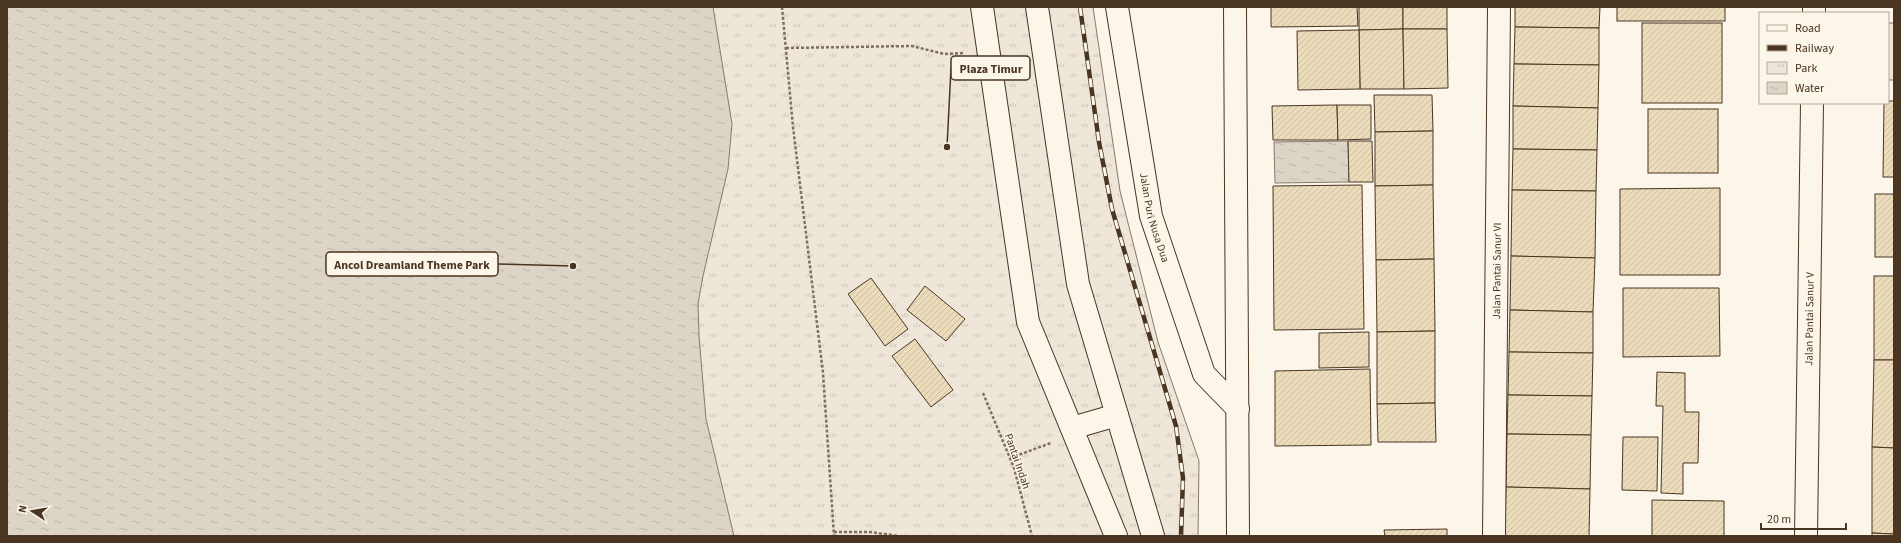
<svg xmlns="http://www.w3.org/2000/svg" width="1901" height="543" viewBox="0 0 1901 543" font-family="'Source Sans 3',sans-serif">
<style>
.grass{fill:#ede6d9;stroke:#887966}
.park{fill:url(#park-tufts);stroke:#887966}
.water{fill:url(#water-ripples);stroke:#887966}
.building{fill:url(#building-hatch);stroke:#4a3520}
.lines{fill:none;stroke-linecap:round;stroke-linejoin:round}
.minor-casing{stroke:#4a3520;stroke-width:24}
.path{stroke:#7f6f5c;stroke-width:2.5;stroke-dasharray:3 2;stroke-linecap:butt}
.minor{stroke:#fbf6e9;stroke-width:22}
.rail-casing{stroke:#4a3520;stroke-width:4.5}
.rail{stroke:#fbf6e9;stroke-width:3;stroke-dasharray:9;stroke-linecap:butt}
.labels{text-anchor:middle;stroke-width:3;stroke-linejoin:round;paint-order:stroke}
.street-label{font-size:11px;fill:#4a3520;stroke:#fbf6e9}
.leader{fill:none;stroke:#4a3520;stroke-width:1.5}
.callout-dot{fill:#4a3520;stroke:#fbf6e9;stroke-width:1.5}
.callout{fill:#fbf6e9;stroke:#4a3520;stroke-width:1.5}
.callout-label{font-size:12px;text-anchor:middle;font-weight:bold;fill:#4a3520}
</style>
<defs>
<pattern id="park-tufts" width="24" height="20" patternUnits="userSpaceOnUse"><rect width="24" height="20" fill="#ede6d9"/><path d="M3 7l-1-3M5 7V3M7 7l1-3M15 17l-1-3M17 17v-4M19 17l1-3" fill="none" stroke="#cdc6ba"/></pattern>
<pattern id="water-ripples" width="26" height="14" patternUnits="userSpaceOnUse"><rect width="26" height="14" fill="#dcd4c6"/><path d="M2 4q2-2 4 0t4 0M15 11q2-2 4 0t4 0" fill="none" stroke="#beb7aa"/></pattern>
<pattern id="building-hatch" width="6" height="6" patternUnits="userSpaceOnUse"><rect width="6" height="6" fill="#ecdcbc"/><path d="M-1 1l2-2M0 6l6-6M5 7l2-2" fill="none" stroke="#ccbda1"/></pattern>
</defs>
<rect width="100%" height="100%" fill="#fbf6e9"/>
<!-- grass -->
<rect class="grass" x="1888" y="23" width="6" height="57"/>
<!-- park -->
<path class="park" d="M7,7H1093L1120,191L1158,342L1199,461L1198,536H7Z"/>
<!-- water -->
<g class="water">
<path d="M7,7H713L732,124L728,169L703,276L698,304L699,336L706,419L734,536H7Z"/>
<path d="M1348,141L1349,182L1275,183L1274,142Z"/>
</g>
<!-- building -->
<g class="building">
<path d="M1271,7H1357L1358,26L1271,27Z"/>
<path d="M1359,7H1403V29L1359,30Z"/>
<rect x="1403" y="7" width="44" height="22"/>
<path d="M1515,7H1600L1599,28L1515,27Z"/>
<rect x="1617" y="7" width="108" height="14"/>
<rect x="1642" y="23" width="80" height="80"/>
<path d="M1515,27L1599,28V65L1514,64Z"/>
<path d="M1403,29L1404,89H1360L1359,30Z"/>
<path d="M1403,29H1447L1448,88L1404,89Z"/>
<path d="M1359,30L1360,89L1298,90L1297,31Z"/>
<path d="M1514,64L1599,65L1598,108L1513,106Z"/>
<path d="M1374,95H1432L1433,131L1375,132Z"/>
<path d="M1888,101H1894V177H1883L1884,103H1888Z"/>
<path d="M1337,105L1338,140H1273L1272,106Z"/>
<path d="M1337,105H1371V139L1338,140Z"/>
<path d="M1513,106L1598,108L1597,150L1513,149Z"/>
<rect x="1648" y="109" width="70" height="64"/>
<path d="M1433,131V185L1375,186V132Z"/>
<path d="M1348,141H1372L1373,182H1349Z"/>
<path d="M1513,149L1597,150L1596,191L1512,190Z"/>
<path d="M1362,185L1364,329L1274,330L1273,186Z"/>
<path d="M1433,185L1434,259L1376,260L1375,186Z"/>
<path d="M1720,188V275H1620V189Z"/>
<path d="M1512,190L1596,191L1595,258L1511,256Z"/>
<rect x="1875" y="194" width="19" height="63"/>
<path d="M1511,256L1595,258L1593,312L1510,310Z"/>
<path d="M1434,259L1435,331L1377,332L1376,260Z"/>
<rect x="1874" y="276" width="20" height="84"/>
<path d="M871,278L908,329L885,346L848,294Z"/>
<path d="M925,286L965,319L946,341L907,310Z"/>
<path d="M1623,288H1719L1720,356L1623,357Z"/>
<path d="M1510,310L1593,312V353L1509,352Z"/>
<path d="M1435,331V403L1377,404V332Z"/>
<path d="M1369,332V367L1319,368V333Z"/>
<path d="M915,339L953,390L931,407L892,356Z"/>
<path d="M1509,352L1593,353L1592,396L1508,395Z"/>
<path d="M1874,360H1894V448L1872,447Z"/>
<path d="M1370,369L1371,445L1275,446V371Z"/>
<path d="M1657,372L1685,373V412H1699L1698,463H1683V494L1661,493L1663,406H1656Z"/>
<path d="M1508,395L1592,396L1591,435L1507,434Z"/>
<path d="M1435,403L1436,442H1378L1377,404Z"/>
<path d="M1507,434L1591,435L1590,489L1506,487Z"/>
<path d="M1623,437H1658L1657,491L1622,490Z"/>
<path d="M1872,447L1894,448V534L1872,533Z"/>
<path d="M1506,487L1590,489L1589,536H1505Z"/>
<path d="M1652,500L1724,501V536H1652Z"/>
<path d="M1447,529V536H1385L1384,530Z"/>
<path d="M1872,533L1894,534V536H1872Z"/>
</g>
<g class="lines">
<defs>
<g id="minor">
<path d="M982,7L1028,322L1116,536"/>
<path d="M1037,7L1078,284L1153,536"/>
<path id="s1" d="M1117,7L1151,216L1204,374L1238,409"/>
<path d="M1235,7L1238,536"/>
<path d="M1814,13V7"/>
<path d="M1072,428L1117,415"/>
<path id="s2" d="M1494,536L1499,7"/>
<path id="s3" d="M1806,536L1812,103"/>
</g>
</defs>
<!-- minor casing -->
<use href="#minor" class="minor-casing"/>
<!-- path -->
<g class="path">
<path d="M782,7L793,127L823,373L834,536"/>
<path d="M786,48L912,46L944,54L963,53"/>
<path d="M983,393L1014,468L1032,536"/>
<path d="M1010,458L1051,443"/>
<path d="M834,532H870L899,536"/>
</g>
<!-- minor -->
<use href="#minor" class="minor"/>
<defs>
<path id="rail" d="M1080,7L1099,142L1112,209L1176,426L1183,478L1181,536"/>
</defs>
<!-- rail casing -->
<use href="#rail" class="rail-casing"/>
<!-- rail -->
<use href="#rail" class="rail"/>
</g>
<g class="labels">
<!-- street labels -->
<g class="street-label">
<text dy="4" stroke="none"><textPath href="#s1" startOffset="214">Jalan Puri Nusa Dua</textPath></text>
<text dy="4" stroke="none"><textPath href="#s2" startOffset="265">Jalan Pantai Sanur VI</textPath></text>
<text dy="4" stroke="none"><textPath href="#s3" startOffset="217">Jalan Pantai Sanur V</textPath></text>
<text transform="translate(1018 461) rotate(71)" y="4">Pantai Indah</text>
</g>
</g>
<!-- callouts -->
<path class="leader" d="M947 147L951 68M573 266L498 264"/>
<g class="callout-dot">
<circle cx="947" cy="147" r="4"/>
<circle cx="573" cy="266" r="4"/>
</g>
<g class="callout">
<rect x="951" y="56" width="79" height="24" rx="4"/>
<rect x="326" y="252" width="172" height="24" rx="4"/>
</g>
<g class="callout-label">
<text x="991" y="73">Plaza Timur</text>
<text x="412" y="269">Ancol Dreamland Theme Park</text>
</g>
<!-- border -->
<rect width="1901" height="543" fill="none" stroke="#4a3520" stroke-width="16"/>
<!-- legend -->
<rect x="1759" y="12" width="130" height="92" fill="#fbf6e9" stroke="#b4a999"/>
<rect x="1767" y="25" width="20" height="6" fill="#fbf6e9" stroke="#b4a999"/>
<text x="1795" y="32" font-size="12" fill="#4a3520">Road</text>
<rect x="1767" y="45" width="20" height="6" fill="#4a3520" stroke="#b4a999"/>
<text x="1795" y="52" font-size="12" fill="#4a3520">Railway</text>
<rect x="1767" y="62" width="20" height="12" fill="url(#park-tufts)" stroke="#b4a999"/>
<text x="1795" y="72" font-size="12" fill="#4a3520">Park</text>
<rect x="1767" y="82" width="20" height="12" fill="url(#water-ripples)" stroke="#b4a999"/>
<text x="1795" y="92" font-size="12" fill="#4a3520">Water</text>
<!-- north arrow -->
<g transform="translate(32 511) rotate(282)" stroke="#fbf6e9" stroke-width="3" paint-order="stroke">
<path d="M0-3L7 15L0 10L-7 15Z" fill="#4a3520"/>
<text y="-6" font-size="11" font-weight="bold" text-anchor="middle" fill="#4a3520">N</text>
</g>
<!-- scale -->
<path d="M1761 523v6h85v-6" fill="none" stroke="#4a3520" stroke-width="2"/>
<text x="1767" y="523" font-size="12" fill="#4a3520" stroke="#fbf6e9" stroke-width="3" paint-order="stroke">20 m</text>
</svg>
